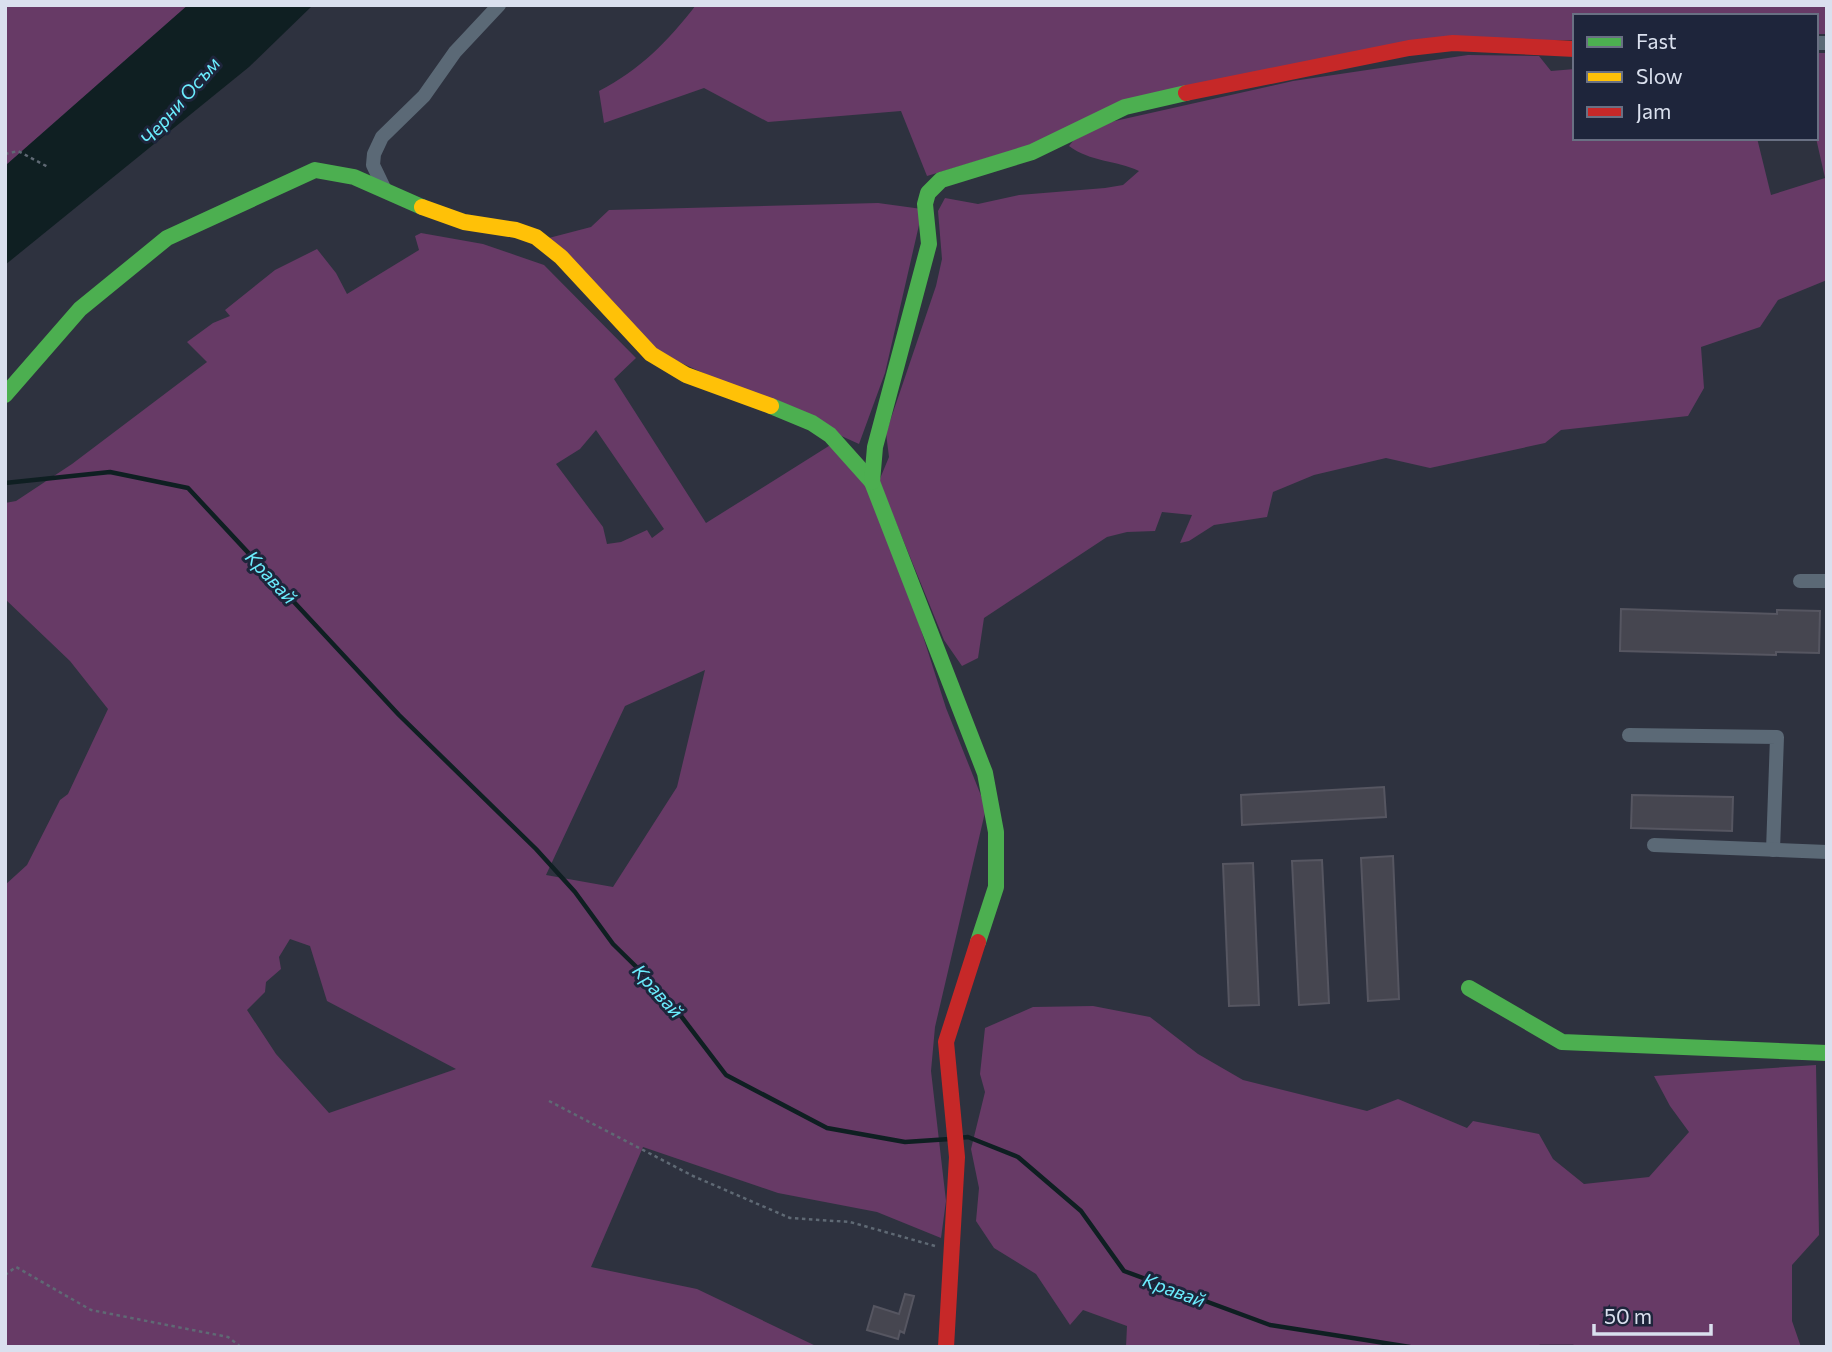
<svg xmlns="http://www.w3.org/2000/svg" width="1832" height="1352" viewBox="0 0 1832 1352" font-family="Commissioner,sans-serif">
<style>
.green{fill:#673a66;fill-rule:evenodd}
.water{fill:#0f1f22}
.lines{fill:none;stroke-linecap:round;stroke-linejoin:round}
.stream{stroke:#0f1f22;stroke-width:4.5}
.building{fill:#464650;stroke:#565661;stroke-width:2}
.path{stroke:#5f6974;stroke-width:2.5;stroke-dasharray:3.5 3.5;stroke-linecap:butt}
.street{stroke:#5b6976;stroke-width:14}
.fast{stroke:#4caf50;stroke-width:16}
.slow{stroke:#ffc107;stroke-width:16}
.jam{stroke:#c62828;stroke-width:16}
.labels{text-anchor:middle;stroke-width:6;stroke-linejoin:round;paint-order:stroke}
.water-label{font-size:19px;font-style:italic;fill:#6bedfe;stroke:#1e253b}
</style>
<rect width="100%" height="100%" fill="#2e323f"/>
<!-- green -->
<g class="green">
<path d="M5,5H188L5,166Z"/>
<path d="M696,5H1827V34H1816V16H1575V40L1495,41L1200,87L1074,132L927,176L901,111L768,122L704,88L604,123L599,91C640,70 668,41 696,5Z"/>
<path d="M1816,53H1827V280L1778,300L1760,327L1701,347L1704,388L1688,416L1561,430L1545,443L1430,468L1386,458L1314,475L1273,492L1267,517L1214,525L1189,541L1180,543L1192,515L1162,512L1155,531L1127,532L1107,537L984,618L978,658L962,666L944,640L879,481L889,457L886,433L936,286L942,259L938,211L945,198L978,204L1019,195L1105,188L1123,185L1139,171C1116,160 1090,162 1069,146L1073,141L1106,123L1293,81L1468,55L1539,56L1551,71L1575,69V138H1757L1771,195L1825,178L1816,138Z"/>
<path d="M878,203L922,209V212L885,373L859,444L653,350L545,239L591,227L609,210Z"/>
<path d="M421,233L483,244L544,265L636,358L614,379L706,523L832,444L866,482L906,583L946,708L986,808L935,1027L931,1071L946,1201L941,1238L877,1212L778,1193L643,1147L591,1267L697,1289L818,1347H5V885L27,865L60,800L68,794L108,709L70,661L5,599V503L16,501L72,464L207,362L187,342L213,323L230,316L225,310L275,270L317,249L336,273L347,294L419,250L415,236ZM596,430L664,529L652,538L647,530L621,542L607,544L603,527L556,464L580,449ZM705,670L677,787L613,887L546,875L625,706ZM290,939L310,946L327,1001L456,1069L329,1113L276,1054L247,1010L265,992L266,982L281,969L279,957Z"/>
<path d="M1093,1006L1150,1017L1198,1054L1243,1080L1367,1111L1398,1099L1467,1128L1473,1121L1539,1134L1553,1159L1584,1184L1649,1177L1689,1132L1670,1106L1654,1076L1816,1065L1819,1235L1792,1265V1321L1801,1347H1126L1127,1326L1083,1310L1070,1325L1036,1274L994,1248L976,1221L979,1188L971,1149L985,1092L980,1074L985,1028L1033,1007Z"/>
</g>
<!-- water -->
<path class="water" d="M188,5H313L249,67L5,265V166Z"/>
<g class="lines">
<!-- stream -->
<g class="stream">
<path d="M5,483L110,472L188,488L399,715L536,849L575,892L613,944L665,995L726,1075L827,1128L905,1142L950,1139"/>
<path d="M959,1138L968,1137L1018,1157L1081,1211L1124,1271L1270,1325L1410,1347"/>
<path d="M1540,1347H1573"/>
</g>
</g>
<!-- building -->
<g class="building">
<path d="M1621,609L1777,614V610L1820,611L1819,653L1776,652V655L1620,651Z"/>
<path d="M1384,787L1386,817L1242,825L1241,795Z"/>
<path d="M1632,795L1733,797L1732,831L1631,828Z"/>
<path d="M1393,856L1399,999L1368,1001L1361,858Z"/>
<path d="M1322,860L1329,1003L1299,1005L1292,861Z"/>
<path d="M1253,863L1259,1005L1229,1006L1223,864Z"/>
<path d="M905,1294L914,1296L904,1333L900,1331L898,1339L867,1330L874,1306L899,1314Z"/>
</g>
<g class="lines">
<!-- path -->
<g class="path">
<path d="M5,154L18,151L48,167"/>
<path d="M549,1101L693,1176L790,1218L850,1222L935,1246"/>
<path d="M5,1275L16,1267L91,1310L228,1337L241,1347"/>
</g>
<!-- street -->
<g class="street">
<path d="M1816,43H1827"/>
<path d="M385,190L373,165L374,154L382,137L424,96L455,52L499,5"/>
<path d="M1800,581H1827"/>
<path d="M1629,735L1777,737L1773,850"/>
<path d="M1654,845L1827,852"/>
</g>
<!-- fast -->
<g class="fast">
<path d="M5,395L80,309L167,238L315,170L354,177L422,207"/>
<path d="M771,406L812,423L830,435L872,482L985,773L996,832V887L978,942"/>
<path d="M872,482L875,447L929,244L925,204L928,193L941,180L1032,152L1125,107L1186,93"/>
<path d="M1469,988L1562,1042L1827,1053"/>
</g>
<!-- slow -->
<path class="slow" d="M422,207L464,222L516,230L536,237L561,257L651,354L686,375L771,406"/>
<!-- jam -->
<g class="jam">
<path d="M1186,93L1409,48L1453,43L1575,49"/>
<path d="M946,1347L957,1157L946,1042L978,942"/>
</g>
</g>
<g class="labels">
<!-- water labels -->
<g class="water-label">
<text transform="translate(180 101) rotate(-49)" y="7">Черни Осъм</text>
<text transform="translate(271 577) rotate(47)" y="7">Кравай</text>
<text transform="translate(658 991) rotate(48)" y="7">Кравай</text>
<text transform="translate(1174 1290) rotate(20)" y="7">Кравай</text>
</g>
</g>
<!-- border -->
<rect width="1832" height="1352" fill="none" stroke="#dae0ee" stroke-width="14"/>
<!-- legend -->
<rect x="1573" y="14" width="245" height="126" fill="#1e253b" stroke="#697083" stroke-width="2"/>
<rect x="1587" y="37" width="35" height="10" fill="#4caf50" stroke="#697083" stroke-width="2"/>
<text x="1636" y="49" font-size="21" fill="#dae0ee">Fast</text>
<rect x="1587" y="72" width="35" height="10" fill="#ffc107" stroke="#697083" stroke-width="2"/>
<text x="1636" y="84" font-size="21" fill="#dae0ee">Slow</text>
<rect x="1587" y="107" width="35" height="10" fill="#c62828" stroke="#697083" stroke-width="2"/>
<text x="1636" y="119" font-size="21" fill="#dae0ee">Jam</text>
<!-- scale -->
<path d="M1594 1324v10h117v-10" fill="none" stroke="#dae0ee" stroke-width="3.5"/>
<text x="1604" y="1324" font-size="21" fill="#dae0ee" stroke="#1e253b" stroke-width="5" paint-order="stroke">50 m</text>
</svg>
